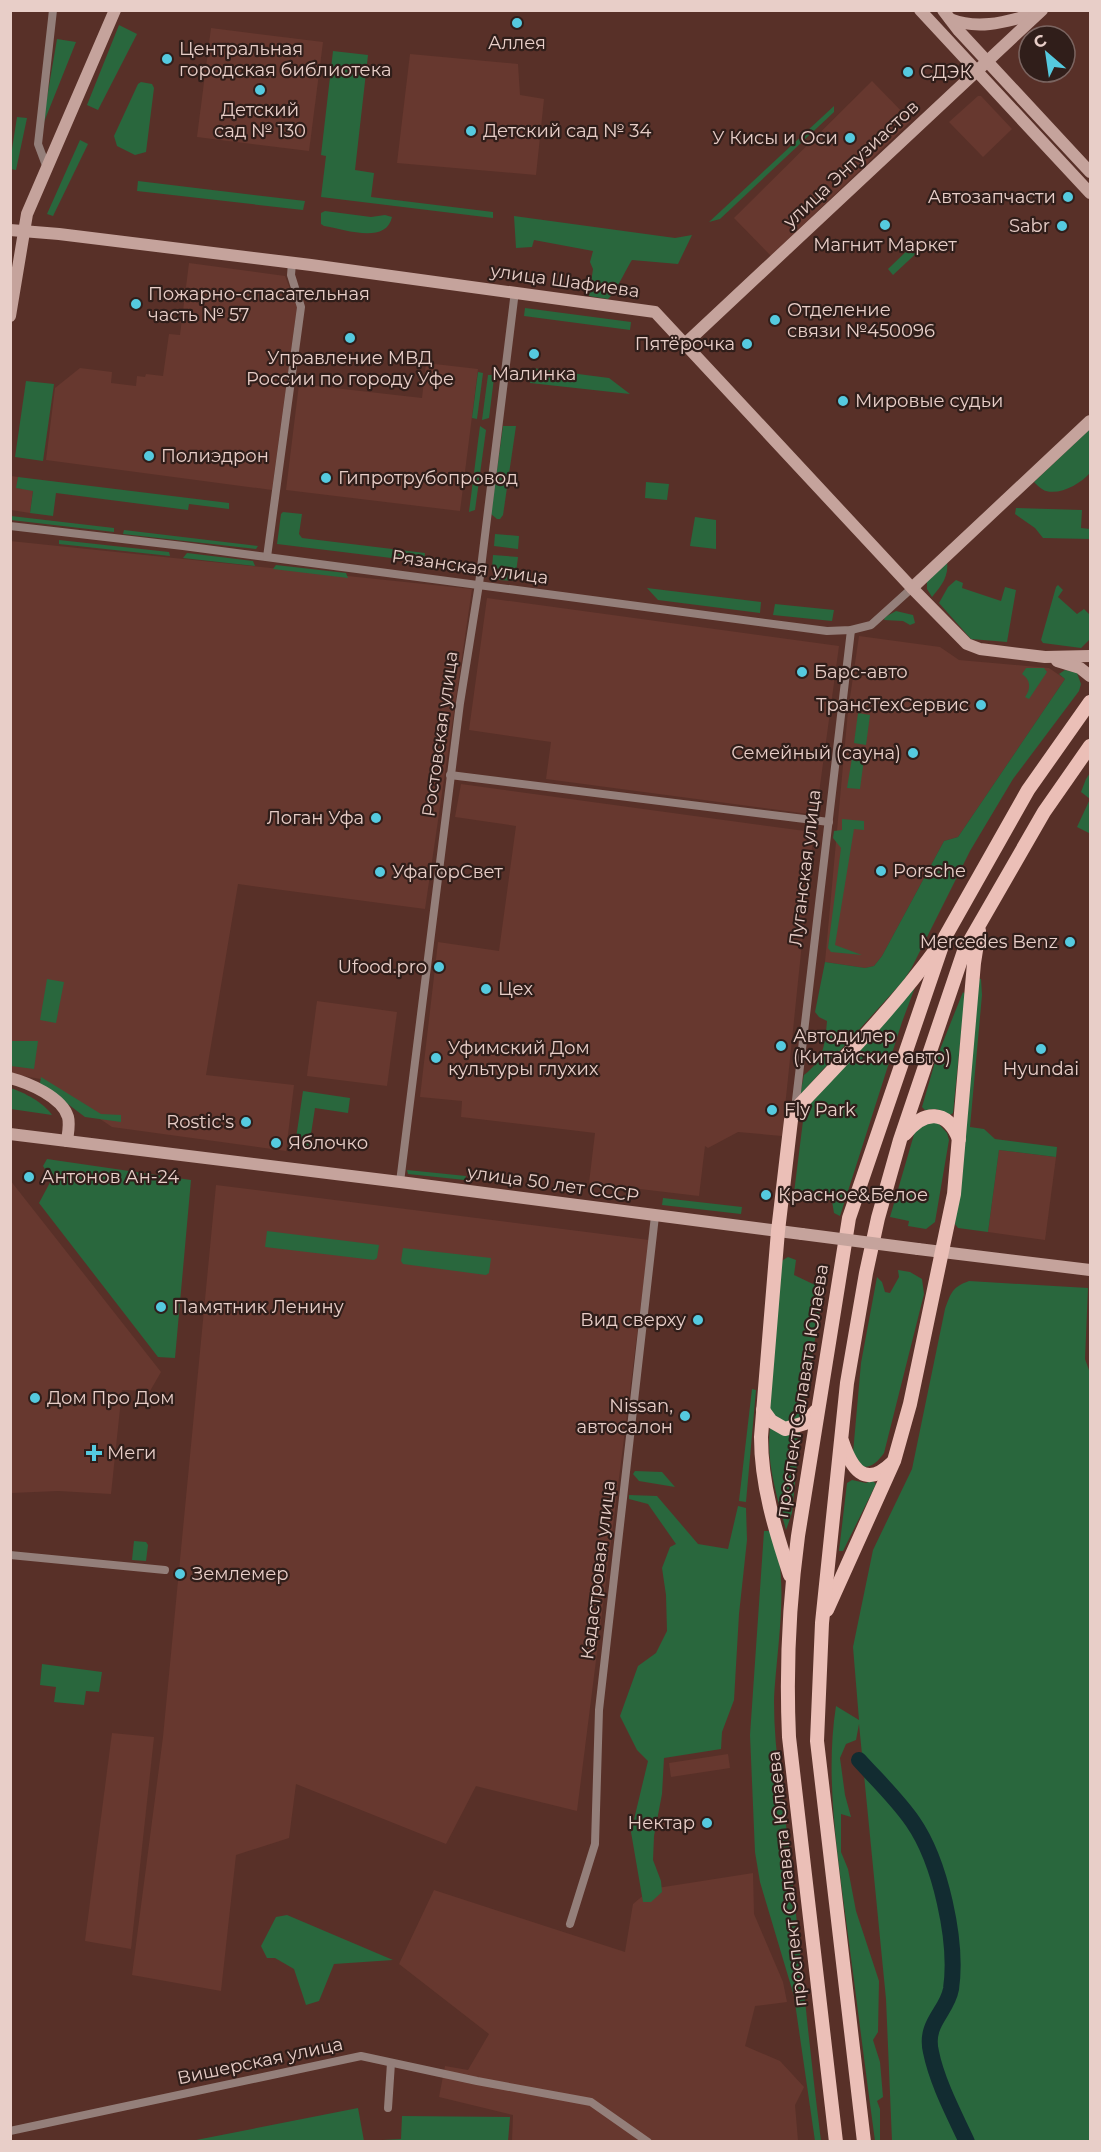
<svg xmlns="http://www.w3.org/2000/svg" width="1101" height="2152" viewBox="0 0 1101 2152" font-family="Montserrat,sans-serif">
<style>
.built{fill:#67382f}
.green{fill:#29673d}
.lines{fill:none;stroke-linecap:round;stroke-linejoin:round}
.river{stroke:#122c31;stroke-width:16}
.street{stroke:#947f7a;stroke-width:8}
.secondary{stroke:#c5a39c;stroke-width:12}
.primary{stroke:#ebbfb7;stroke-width:14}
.secondary-bridge{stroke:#c5a39c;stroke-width:12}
.poi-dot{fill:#55cadf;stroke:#301e1a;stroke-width:2}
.labels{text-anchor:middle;stroke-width:4.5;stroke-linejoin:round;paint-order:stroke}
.poi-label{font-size:18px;fill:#e8cec8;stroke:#301e1a;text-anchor:start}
.street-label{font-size:18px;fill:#e8cec8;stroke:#301e1a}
</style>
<rect width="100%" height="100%" fill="#583028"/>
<!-- built -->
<g class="built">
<path d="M211,28L323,42L309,151L197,137Z"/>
<path d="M410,54L518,64L520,95L544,99L536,175L397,163Z"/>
<path d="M872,81L911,121L771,256L734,218Z"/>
<path d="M978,96H981L1012,129L983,157L949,122Z"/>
<path d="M189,263L285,276L297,307L272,490L46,460L55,388L80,368L112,372L111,383L136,386L137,376L145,377L146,374L163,376L169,334L180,335Z"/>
<path d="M426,363L478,369L460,511L286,490L299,384L422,398Z"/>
<path d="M11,476L18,477L17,488L33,490L30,513L11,510Z"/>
<path d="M10,541L472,589L425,909L238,884L206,1075L294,1085L286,1151L112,1127L41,1079L11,1074Z"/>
<path d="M487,598L839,646L816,815L546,779L551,742L469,730Z"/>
<path d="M859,636L940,647L959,660L1049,668L1065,679L958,837L944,841L882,956L874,966L865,968L825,962L848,711Z"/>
<path d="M461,784L805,831L813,837L782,1136L738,1132L708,1148L705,1146L699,1196L589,1183L595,1133L461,1117L462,1101L420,1097L438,942L499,951L516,826L455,817Z"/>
<path d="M317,1001L397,1012L387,1086L307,1076Z"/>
<path d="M999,1150L1056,1157L1045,1240L988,1232Z"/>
<path d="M10,1180L161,1372L150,1391L122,1390L111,1494L58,1491L11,1493Z"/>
<path d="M216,1185L649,1240L577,1811L476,1786L446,1844L296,1784L289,1838L236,1855L221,1991L132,1975L163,1737Z"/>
<path d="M112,1733L154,1737L131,1949L85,1941Z"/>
<path d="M728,1754L730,1768L671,1777L669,1763Z"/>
<path d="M753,1873L754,1914L783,1982L787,2002L755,2006L745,2046L780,2061L804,2087L795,2105L798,2141H512L513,2115L439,2097L445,2066L468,2070L489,2034L399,1964L434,1890L625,1952L633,1904L651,1889Z"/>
</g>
<!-- green -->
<g class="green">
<path d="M119,25L137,34L98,110L87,105Z"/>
<path d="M57,39L76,42L42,127Z"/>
<path d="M333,51L368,55L355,170L374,173L371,197L493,212V218L321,197L326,156L321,155Z"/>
<path d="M141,82L152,84L154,88L146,152L135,155L117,146L114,136L138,84Z"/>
<path d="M834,106V112L720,219L709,222Z"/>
<path d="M17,117L27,118L16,170L11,169L10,162Z"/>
<path d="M80,140L88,144L53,216L47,214Z"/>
<path d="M138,181L305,201L303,210L137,191Z"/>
<path d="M325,211L371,217L385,215L392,217C386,245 344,229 324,226L321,224V213Z"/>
<path d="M514,216L675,238L692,235L678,264L632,260C626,269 615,294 608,299L589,296L593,269L590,262L593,251L534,240L532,247L516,248Z"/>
<path d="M916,242L922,248L893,275L888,269Z"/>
<path d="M525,308L631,322L630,330L524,316Z"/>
<path d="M532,368L609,378L630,394L530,383Z"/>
<path d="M478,372L483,373L477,419L472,418Z"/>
<path d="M488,375H492L494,378L489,418L482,420Z"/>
<path d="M26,381L54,384L43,461L15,457Z"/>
<path d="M480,426L486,430L475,510L469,512Z"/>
<path d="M503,426H516L503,515L500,519H497L491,514Z"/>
<path d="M1090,429V473C1080,484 1061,495 1046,491C1042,490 1037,485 1034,482Z"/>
<path d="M18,477L229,503V509L189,504L188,510L56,493L53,516L30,513L33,491L16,488Z"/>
<path d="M646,482L669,484L667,500L645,498Z"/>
<path d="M1016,508L1082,510L1081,528L1090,529V539L1043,538L1035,528L1015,514Z"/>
<path d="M283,512L302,514L299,534L302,538L425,553L424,562L277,544L281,514Z"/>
<path d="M11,516L114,528V532L11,520Z"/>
<path d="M695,517L716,520V549L690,546Z"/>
<path d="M124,530L258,546L256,549L123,534Z"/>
<path d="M495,534L519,536L518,549L494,546Z"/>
<path d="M59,540L169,552L170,556L59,544Z"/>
<path d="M187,553L253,561L255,566L183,558Z"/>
<path d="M493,555L518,557L515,581L499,580L500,569L492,568Z"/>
<path d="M947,561C949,576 942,585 932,597L927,589V580Z"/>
<path d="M276,565L346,573L348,578L273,569Z"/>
<path d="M956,580L963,583L962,588L1001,601L1005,587L1016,590L1007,642L971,639L939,603L948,587Z"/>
<path d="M1058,585L1063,590L1058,597L1077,614L1084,609L1090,615V639L1081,648L1043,643L1041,640L1056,587Z"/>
<path d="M647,588L761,602L760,613L658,600Z"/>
<path d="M775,604L834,610L832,621L773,615Z"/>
<path d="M896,611L913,615L915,623L910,625L903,621L884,620L885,617Z"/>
<path d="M1026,668H1044L1047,672L1029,699L1025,697C1031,689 1031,680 1022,674Z"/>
<path d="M1065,670L1077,673L1081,684L1079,691L1013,779L970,851L911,969L903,981L800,1095L804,1075C824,1060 825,1044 827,1021L819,1017L815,1012L825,962L865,968L874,966L882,956L944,841L958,837L1065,679L1059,674Z"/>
<path d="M858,713L870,715L866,745L854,743Z"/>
<path d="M852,758L864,759L860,789L847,788Z"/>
<path d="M1090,773V831L1089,833L1077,827L1090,799L1081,792L1086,779Z"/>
<path d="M842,819L864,821V830L854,829L835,945L862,955L831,952L828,948L841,848L833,838L834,831L842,830Z"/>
<path d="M976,978L981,979L982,995L970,1127L984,1129L995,1139L1057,1147L1056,1157L999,1150L988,1232L958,1228L955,1224Z"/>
<path d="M47,979L64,982L56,1023L40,1020Z"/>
<path d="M917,982L902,1022L840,1216L834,1213L832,1201L823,1196L794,1193L804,1113L810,1100Z"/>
<path d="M963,992L965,994L953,1113L950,1115L936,1109L925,1110L922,1107L935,1062Z"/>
<path d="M11,1041H38L34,1069L11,1066Z"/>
<path d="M41,1077L101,1114L121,1115V1122L85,1117L40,1083Z"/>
<path d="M10,1088C24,1092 44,1103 52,1115L11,1109Z"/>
<path d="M303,1091L350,1098L348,1113L315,1108L309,1147L295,1145Z"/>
<path d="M937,1122L947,1133L949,1140L935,1222L926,1229L908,1226L909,1221L890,1217L915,1131L925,1123Z"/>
<path d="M47,1159L191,1180L175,1358L158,1357L39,1203L54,1175L45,1169L43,1166Z"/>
<path d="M407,1170L466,1176L465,1180L408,1174Z"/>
<path d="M663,1198L742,1207L741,1214L662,1205Z"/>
<path d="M267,1231L379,1245L377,1258L374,1260L265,1247Z"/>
<path d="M403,1248L491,1258L489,1273L486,1275L403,1264L401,1261Z"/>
<path d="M788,1257L796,1260L794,1275L813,1284L819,1270L827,1271L804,1402L799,1419L787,1423L777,1421L767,1408L779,1267L783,1260Z"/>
<path d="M898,1270L910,1272L922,1279L924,1294L884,1453C878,1461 873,1467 863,1467L853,1453L861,1363L877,1277L882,1282L885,1292L890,1293L899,1277Z"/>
<path d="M969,1281L1088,1288L1085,1359L1090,1373V2141H892L886,1999L859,1724L856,1740L846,1744L840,1758L845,1795L851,1817L841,1814V1852L848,1869L856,1911L879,1981L878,2032L873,2040L880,2062L883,2097L877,2101L880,2109V2141H875C865,2068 856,1994 846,1920C837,1851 825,1775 836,1706L859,1720L853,1647L873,1550L912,1469L945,1309C951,1293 952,1287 969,1281Z"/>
<path d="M752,1389L756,1390L746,1502L739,1501Z"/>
<path d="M770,1428C781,1433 788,1436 800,1432L792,1513L786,1530C777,1496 766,1463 770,1428Z"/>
<path d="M635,1471L662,1472L675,1487L639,1481L633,1474Z"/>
<path d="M852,1480L866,1483L872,1480L876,1484L843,1551H839L847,1483Z"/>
<path d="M629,1495L657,1496L698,1544L728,1549L738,1506L746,1508L747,1540L739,1614L734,1700L722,1732L721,1749L664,1758L662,1794L654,1836L653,1860L661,1881L662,1892L651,1902H643L631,1832L648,1761L637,1750L620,1716L638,1666L656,1653L667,1631L666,1595L662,1568L670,1547L676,1544L648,1504L629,1499Z"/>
<path d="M764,1531H769C793,1567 775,1657 774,1702C774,1754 784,1804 790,1856C800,1951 809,2046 821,2141H815L794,1996L760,1882L755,1852L750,1735Z"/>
<path d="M134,1541L146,1542L148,1545L146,1561L132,1560Z"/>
<path d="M42,1664L102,1672L99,1692L86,1691L84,1705L54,1702L56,1687L40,1685Z"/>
<path d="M287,1915L393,1960L334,1964L319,2001L306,2005L294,1969L275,1958H267L261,1946L276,1917Z"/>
<path d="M358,2108L364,2141L401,2139L402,2116L510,2117L508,2141H191Z"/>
</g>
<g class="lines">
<!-- river -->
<path class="river" d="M859,1760C877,1780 898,1800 913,1822C940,1861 958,1941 951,1989C947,2012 924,2023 931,2052C937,2082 954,2114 967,2142"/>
<!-- street -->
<g class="street">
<path d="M47,168L38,144L53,10"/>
<path d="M10,526L183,546L827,631L851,630L871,625L912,588"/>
<path d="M267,557L301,307L291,275L292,263"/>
<path d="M450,775L829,822"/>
<path d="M795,1109L851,630"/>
<path d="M400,1182L460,703L479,584L515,291"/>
<path d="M10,1555L165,1570"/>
<path d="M570,1924L595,1844L599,1710L655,1216"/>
<path d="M388,2108L391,2063"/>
<path d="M10,2131L361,2056L477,2081L591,2102L648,2142"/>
</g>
<!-- secondary -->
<g class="secondary">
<path d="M920,10L1090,193"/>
<path d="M943,10L959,31L1090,172"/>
<path d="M950,19C980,31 1008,21 1038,13"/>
<path d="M10,230L59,234L311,265L655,312L912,588L967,644L980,649L1045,657L1090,656"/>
<path d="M10,316L27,214L115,10"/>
<path d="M685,344L1042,10"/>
<path d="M912,588L1090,421"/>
<path d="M1057,661L1080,668L1090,676"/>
<path d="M10,1078C29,1083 62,1097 68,1117C70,1124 68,1133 67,1141"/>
<path d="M10,1134L400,1182L802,1234"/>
<path d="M918,1249L1090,1270"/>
</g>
<!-- primary -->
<g class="primary">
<path d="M905,1134C924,1110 947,1109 959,1139"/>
<path d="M763,1410L771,1421L785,1429L805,1423L816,1411"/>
<path d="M842,1441C851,1467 864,1490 892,1463"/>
<path d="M790,1575C775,1530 761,1484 761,1437L778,1231L791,1120L795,1110C844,1058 895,1006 937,948"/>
<path d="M827,1610L894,1461L910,1404L954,1194L974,963L979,931"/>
<path d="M836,2142L789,1737C786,1670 789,1603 798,1536L849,1218L945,937L1028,790L1090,702"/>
<path d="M864,2142L817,1741L822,1623L847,1383L866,1273L878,1218L900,1140L964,951L1044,812L1090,746"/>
</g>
<!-- secondary-bridge -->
<path class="secondary-bridge" d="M802,1234L918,1249"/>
</g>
<!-- markers -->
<g class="poi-dot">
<circle cx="517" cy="23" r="6"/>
<circle cx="167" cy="59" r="6"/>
<circle cx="908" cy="72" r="6"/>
<circle cx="260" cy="90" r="6"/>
<circle cx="471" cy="131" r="6"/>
<circle cx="850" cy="138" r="6"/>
<circle cx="1068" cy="197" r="6"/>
<circle cx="885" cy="225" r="6"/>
<circle cx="1062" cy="226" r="6"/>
<circle cx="136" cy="304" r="6"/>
<circle cx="775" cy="320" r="6"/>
<circle cx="350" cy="338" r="6"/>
<circle cx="747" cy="344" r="6"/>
<circle cx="534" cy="354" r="6"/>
<circle cx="843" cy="401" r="6"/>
<circle cx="149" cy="456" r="6"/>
<circle cx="326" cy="478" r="6"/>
<circle cx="802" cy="672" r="6"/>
<circle cx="981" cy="705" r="6"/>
<circle cx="913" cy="753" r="6"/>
<circle cx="376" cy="818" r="6"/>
<circle cx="881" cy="871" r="6"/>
<circle cx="380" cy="872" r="6"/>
<circle cx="1070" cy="942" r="6"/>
<circle cx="439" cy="967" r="6"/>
<circle cx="486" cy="989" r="6"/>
<circle cx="781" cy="1046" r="6"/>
<circle cx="1041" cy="1049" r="6"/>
<circle cx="436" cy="1058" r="6"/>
<circle cx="772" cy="1110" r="6"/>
<circle cx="246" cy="1122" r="6"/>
<circle cx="276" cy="1143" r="6"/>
<circle cx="29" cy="1177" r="6"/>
<circle cx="766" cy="1195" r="6"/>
<circle cx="161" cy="1307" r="6"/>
<circle cx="698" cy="1320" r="6"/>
<circle cx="35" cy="1398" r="6"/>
<circle cx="685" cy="1416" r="6"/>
<path d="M91 1444h6v6h6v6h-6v6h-6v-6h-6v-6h6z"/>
<circle cx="180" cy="1574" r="6"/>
<circle cx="707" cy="1823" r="6"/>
</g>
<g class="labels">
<!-- poi labels -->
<g class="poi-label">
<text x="517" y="49" text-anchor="middle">Аллея</text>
<text x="179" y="55">Центральная<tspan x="179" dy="21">городская библиотека</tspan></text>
<text x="920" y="78">СДЭК</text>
<text x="260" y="116" text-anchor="middle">Детский<tspan x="260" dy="21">сад № 130</tspan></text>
<text x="483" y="137">Детский сад № 34</text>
<text x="838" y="144" text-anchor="end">У Кисы и Оси</text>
<text x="1056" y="203" text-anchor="end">Автозапчасти</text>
<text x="1050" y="232" text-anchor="end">Sabr</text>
<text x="885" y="251" text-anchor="middle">Магнит Маркет</text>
<text x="148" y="300">Пожарно-спасательная<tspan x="148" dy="21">часть № 57</tspan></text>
<text x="787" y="316">Отделение<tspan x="787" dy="21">связи №450096</tspan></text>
<text x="735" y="350" text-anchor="end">Пятёрочка</text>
<text x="350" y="364" text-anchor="middle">Управление МВД<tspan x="350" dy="21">России по городу Уфе</tspan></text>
<text x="534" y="380" text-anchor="middle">Малинка</text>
<text x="855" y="407">Мировые судьи</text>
<text x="161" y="462">Полиэдрон</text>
<text x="338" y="484">Гипротрубопровод</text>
<text x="814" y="678">Барс-авто</text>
<text x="969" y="711" text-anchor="end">ТрансТехСервис</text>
<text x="901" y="759" text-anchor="end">Семейный (сауна)</text>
<text x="364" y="824" text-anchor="end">Логан Уфа</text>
<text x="893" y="877">Porsche</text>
<text x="392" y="878">УфаГорСвет</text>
<text x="1058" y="948" text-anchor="end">Mercedes Benz</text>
<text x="427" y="973" text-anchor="end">Ufood.pro</text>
<text x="498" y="995">Цех</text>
<text x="793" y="1042">Автодилер<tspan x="793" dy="21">(Китайские авто)</tspan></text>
<text x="448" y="1054">Уфимский Дом<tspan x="448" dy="21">культуры глухих</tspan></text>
<text x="1041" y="1075" text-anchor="middle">Hyundai</text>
<text x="784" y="1116">Fly Park</text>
<text x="234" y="1128" text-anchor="end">Rostic's</text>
<text x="288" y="1149">Яблочко</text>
<text x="41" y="1183">Антонов Ан-24</text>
<text x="778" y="1201">Красное&amp;Белое</text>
<text x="173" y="1313">Памятник Ленину</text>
<text x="686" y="1326" text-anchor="end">Вид сверху</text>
<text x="47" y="1404">Дом Про Дом</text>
<text x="673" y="1412" text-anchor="end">Nissan,<tspan x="673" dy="21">автосалон</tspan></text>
<text x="107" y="1459">Меги</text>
<text x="192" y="1580">Землемер</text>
<text x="695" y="1829" text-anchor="end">Нектар</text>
</g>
<!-- street labels -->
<g class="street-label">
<text transform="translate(851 164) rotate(-43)" y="6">улица Энтузиастов</text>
<text transform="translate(565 281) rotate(8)" y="6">улица Шафиева</text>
<text transform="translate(470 567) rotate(8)" y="6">Рязанская улица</text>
<text transform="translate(440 734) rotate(-82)" y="6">Ростовская улица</text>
<text transform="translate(805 868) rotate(-83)" y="6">Луганская улица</text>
<text transform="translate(553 1184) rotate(8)" y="6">улица 50 лет СССР</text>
<text transform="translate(802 1391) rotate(-81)" y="6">проспект Салавата Юлаева</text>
<text transform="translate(598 1570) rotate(-83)" y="6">Кадастровая улица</text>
<text transform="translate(787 1879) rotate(-96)" y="6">проспект Салавата Юлаева</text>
<text transform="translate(260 2061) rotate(-12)" y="6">Вишерская улица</text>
</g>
</g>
<!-- border -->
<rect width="1101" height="2152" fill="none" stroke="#e8cec8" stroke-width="24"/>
<!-- north arrow -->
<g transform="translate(1047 54) rotate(331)"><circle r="28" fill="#301e1a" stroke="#7a6460" stroke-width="1.5"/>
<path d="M0-4.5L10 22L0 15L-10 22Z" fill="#55cadf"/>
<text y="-9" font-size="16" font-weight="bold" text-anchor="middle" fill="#e8cec8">С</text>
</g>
</svg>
